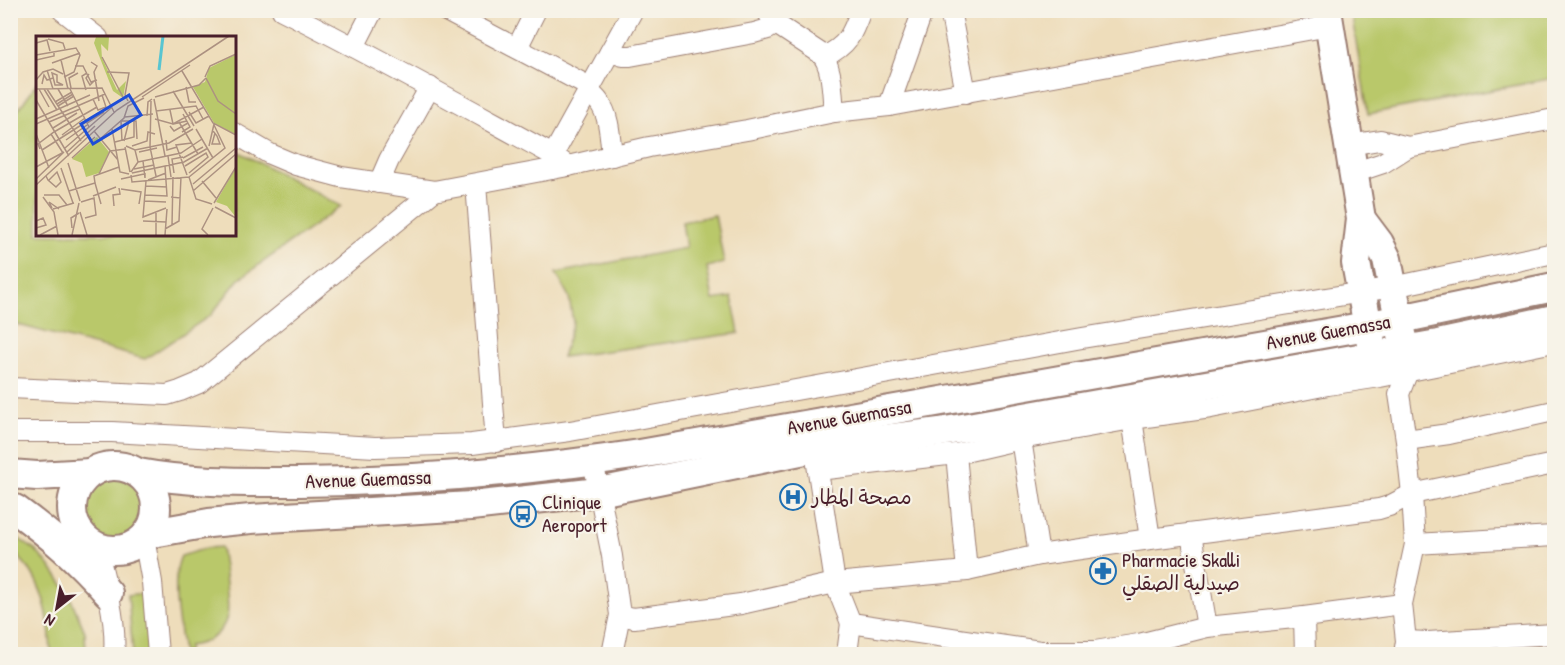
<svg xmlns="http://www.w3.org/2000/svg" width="1565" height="665" viewBox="0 0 1565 665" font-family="'Patrick Hand','Playpen Sans Arabic',sans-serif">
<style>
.green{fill:#b9c86a;stroke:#82744a;stroke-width:1.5}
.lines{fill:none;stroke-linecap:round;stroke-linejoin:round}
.street-casing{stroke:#9c7e73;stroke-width:22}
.secondary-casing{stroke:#9c7e73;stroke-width:32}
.street{stroke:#fff;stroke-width:20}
.secondary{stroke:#fff;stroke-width:28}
.labels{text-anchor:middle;stroke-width:4.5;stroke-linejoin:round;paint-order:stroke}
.street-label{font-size:20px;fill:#4a1f2b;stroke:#f7f3e8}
.poi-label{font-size:20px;fill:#4a1f2b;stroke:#f7f3e8;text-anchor:start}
.inset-river{fill:none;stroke:#58c5d1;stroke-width:3}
.inset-road{fill:none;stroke:#ac9181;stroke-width:1.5}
.view{fill:#1d4ed8;fill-opacity:0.15;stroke:#1d4ed8;stroke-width:3}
.inset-edge{fill:none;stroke:#4a1f2b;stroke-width:3}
</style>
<rect width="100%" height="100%" fill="#f7f3e8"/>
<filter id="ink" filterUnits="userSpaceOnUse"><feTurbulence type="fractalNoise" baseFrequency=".0167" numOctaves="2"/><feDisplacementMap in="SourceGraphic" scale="12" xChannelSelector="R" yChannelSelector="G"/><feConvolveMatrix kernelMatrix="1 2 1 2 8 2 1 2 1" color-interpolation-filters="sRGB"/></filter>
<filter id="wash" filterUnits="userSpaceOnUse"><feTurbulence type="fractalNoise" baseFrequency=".008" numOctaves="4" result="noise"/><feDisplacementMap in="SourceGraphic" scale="24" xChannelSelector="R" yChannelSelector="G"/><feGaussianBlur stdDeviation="1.35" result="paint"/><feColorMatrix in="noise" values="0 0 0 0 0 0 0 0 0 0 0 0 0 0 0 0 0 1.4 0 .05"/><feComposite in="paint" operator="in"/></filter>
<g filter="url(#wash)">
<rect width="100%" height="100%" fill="#edb"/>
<!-- green -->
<g class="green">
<path d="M1351,11H1554V78L1368,114Z"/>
<path d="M37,83L38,234H234V149L341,206L238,280L211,315L145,359L11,323V120Z"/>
<path d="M715,215L724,263L707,267L713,300L732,297L739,333L562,357L573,322L569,297L556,273L686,248L682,222Z"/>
<circle cx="114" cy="509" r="31"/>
<path d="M11,533L36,551L49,565L68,592L85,632L86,654H51C50,626 47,598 32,573C26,564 17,556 11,548Z"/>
<path d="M221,547C223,560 230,607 227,617C221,637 206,644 188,646V652L183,653C179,626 170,580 181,556L207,548Z"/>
<path d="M146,593L153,654H133L128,595Z"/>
</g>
</g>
<g filter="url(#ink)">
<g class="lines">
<defs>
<g id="street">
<path d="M62,10L98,38"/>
<path d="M282,10C374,56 463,106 553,155L568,166"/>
<path d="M444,10L590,87"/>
<path d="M766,10L776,24L820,53C833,65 832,94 834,112"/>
<path d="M950,10L966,93"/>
<path d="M354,47L373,10"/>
<path d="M517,48L536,10"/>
<path d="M610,52L623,56H630L754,33L768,29L776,24"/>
<path d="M824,57C848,45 852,35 861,10"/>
<path d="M589,91C592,95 597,98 599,102C610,116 610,139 612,156"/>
<path d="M889,106L923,10"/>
<path d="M234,133L270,154L296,165L341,177L434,191L568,166L649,147L747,130L834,112L889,106L1329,26"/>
<path d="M1349,145L1380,140L1408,147L1383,163L1353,173"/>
<path d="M1408,147L1554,119"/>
<path d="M553,155L633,10"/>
<path d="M379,183L389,160L430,87"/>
<path d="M476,184L496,442"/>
<path d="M10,388L167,395L180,391L199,383L434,191"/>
<path d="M1132,419L1150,539"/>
<path d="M10,432H112L375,447L472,444L570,431L1082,338L1393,287L1554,253"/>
<path d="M1021,439L1039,555"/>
<path d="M1406,440L1449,434L1554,411"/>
<path d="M956,454L967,571"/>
<path d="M816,458L835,583L851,623L1040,651H1095L1139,644L1207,627L1304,617L1402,604"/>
<path d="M593,461L612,556L620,615L612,654"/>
<path d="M818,470L956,454L1021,439L1132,419L1211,408L1328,385L1380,377L1554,342"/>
<path d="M1191,534L1207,627"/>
<path d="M144,538L152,582L158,654"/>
<path d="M1415,544L1554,536"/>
<path d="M97,547C105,583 117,618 114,654"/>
<path d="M620,615L634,618L741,604L835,583L967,571L1039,555L1150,539L1379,509L1389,506L1412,494L1554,464"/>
<path d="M1304,617L1305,654"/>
<path d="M1406,641L1428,642L1554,634"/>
<path d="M847,654L851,623"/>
<path d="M1404,654L1406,641L1402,604L1415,544L1412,494L1406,440L1399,394L1408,371L1407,362"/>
</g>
<g id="secondary">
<path d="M1327,10L1361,219L1356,263L1371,343"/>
<path d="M1361,219L1379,243L1387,259L1403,339"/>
<circle cx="114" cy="508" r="42"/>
<path d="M138,473C191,483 246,482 300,482C414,481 527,471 640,454L1367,326L1554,287"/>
<path d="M10,474L37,476L90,473"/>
<path d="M15,509C52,536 78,559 108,593"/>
<path d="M147,534L209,523L251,519L471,506L599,492L815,448L940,432L1438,344L1554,319"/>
</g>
</defs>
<!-- street casing -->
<use href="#street" class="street-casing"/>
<!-- secondary casing -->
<use href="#secondary" class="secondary-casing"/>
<!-- street -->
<use href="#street" class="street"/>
<!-- secondary -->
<use href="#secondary" class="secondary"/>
</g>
</g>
<!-- icons -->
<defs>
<symbol id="hospital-ring" viewBox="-11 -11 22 22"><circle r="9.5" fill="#f7f3e8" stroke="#1f6fb2" stroke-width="1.5"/><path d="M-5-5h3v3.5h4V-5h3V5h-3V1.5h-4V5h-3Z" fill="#1f6fb2"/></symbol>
<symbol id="bus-ring" viewBox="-11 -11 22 22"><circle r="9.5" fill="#f7f3e8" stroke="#1f6fb2" stroke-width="1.5"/><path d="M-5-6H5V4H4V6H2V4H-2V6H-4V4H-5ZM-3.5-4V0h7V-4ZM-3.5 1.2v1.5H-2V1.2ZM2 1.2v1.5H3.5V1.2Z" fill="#1f6fb2"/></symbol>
<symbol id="pharmacy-ring" viewBox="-11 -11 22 22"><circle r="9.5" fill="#f7f3e8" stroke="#1f6fb2" stroke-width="1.5"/><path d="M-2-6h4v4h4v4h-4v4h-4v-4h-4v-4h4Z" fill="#1f6fb2"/></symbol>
</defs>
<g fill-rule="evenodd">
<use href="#hospital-ring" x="778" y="482" width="30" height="30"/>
<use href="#bus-ring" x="508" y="499" width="30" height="30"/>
<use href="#pharmacy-ring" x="1088" y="556" width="30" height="30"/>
</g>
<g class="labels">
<!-- street labels -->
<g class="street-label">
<text transform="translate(1328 332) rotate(-10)" y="7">Avenue Guemassa</text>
<text transform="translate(849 417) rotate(-10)" y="7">Avenue Guemassa</text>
<text transform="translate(368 479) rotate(-2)" y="7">Avenue Guemassa</text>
</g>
<!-- poi labels -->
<g class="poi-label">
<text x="812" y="504">مصحة المطار</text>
<text x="542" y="509">Clinique<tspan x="542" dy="23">Aeroport</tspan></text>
<text x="1122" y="567">Pharmacie Skalli<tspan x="1122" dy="23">صيدلية الصقلي</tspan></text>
</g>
</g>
<!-- overview -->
<g transform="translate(36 36)">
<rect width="200" height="200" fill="#edb"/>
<path d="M60,1H73L72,15L65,8L66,22L81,54L90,45L87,62L77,55L58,7ZM199,19V98L178,87L157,51L169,46L173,32ZM61,101L73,116L63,137L50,141L46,127L36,123ZM199,133V180L191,170L180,166Z" fill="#b9c86a"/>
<path class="inset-river" d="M123,34L127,0"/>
<path class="inset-road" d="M12,3L27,7L29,13M0,7L11,4L14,15M0,19L40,12L44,19L38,36L28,41M66,21L88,63M0,24L18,20V17M25,24L32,53M55,26L61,30L58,36L63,65M16,27L44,17M39,30H47L55,46L61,44M11,34L17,53M146,35L177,87L200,99M71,36L93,37L89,59L92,65M16,37L21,39V46L27,49H19ZM53,38L50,42L54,49L58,45M169,41L174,30L200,18M170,42L182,65L200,78M0,44L7,36L17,33L27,38M6,48L8,39L11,44L17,42M150,51L153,66H160M35,52L33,42L42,37M0,53L66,52L78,76M3,53L13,71M8,53L21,74M11,53L45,105M22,53L32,70M34,53L53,91M50,54L46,40L51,37M137,55L158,90M106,61L154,29M119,61L163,49L170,42M57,63L62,74L70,71L66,59M118,63L129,120M0,64L33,120M115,65L114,111L120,140M19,66L36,56M21,68L37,58M22,70L38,60M134,74L137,88L151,85M120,75L160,70L167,83M153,76L160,87L173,80M111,80L112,66L116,63M89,81L117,78M0,83L54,59M119,83L137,88L168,71M84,85H100L101,103M85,85L86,105M13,86L44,73M143,86L162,118M51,87L68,76M0,88L69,58M134,90L138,95L152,87M17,92L41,77M76,93L84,136L93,138M160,93L177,122M58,95L82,124M176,95L178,96L181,100L184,108H176L179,97M146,96L154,91L147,78M0,98L13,132M15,98L27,117M26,99L49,82M64,103L88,82L92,70L108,62M30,104L51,89M130,104L131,114L141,111M88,105L93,85M79,106L98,101V84M90,110L99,114L133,107L157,93M96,110L111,105L112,96L119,98M173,110L178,88M89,111L94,136M29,112L75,72M4,113L2,108L18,96L61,71M6,114L50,86M31,116L59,90M103,116L121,112M132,120L135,141M36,122L59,101M147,122L167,111M107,125L109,142V137M102,126L145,117L166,103M32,127L44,165M149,130L170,117L172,121L153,137M0,131L28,116M25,132L37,167M98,133L118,129M95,136L102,126L99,114M96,137L148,126L172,112M138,137L136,123L147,121M63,138L74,115L90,113M95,139L96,146L153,141M151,139L140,109L156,107M10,140L12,144L20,151L25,146L21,136L13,144M153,141L189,112L178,89M153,141L160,163L176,168M0,143L28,116M85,143L108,138M112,144L130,137M110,145L107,181L130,172M166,145L180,162M59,147L65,168M157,148L200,112M0,149L81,74L193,0M110,150L131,151M85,153L105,156L103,168M33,155L59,147L58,140L83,131M157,155L200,118M8,159H23L31,169M109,159L131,160L129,130M57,160L80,151M7,161L18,176L22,199M135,161L144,162L145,141M108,165L130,166M45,166L58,162L60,179L49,182M178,167L200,131M78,170L77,159L84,158L83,152M179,171L200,182M16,172L13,166L23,173M17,173L38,167M44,176L51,199M120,177V199M0,185L7,182L10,189L0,192M107,185L130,186M136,189L137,141M36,192L35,182L43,177M129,193L143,185L144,162M4,199L21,190M36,199L43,167M129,199L131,173M172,199L166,193L177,172"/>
<path class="view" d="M93,59L105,79L57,108L45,88Z"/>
<rect width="200" height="200" class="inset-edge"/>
</g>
<!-- margin -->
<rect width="1565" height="665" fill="none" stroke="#f7f3e8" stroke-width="36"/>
<!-- north arrow -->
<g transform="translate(57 608) rotate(211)" stroke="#f7f3e8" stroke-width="4.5" paint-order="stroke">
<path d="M0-4.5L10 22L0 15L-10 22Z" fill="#4a1f2b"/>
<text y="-9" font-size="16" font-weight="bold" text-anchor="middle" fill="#4a1f2b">N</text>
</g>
</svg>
